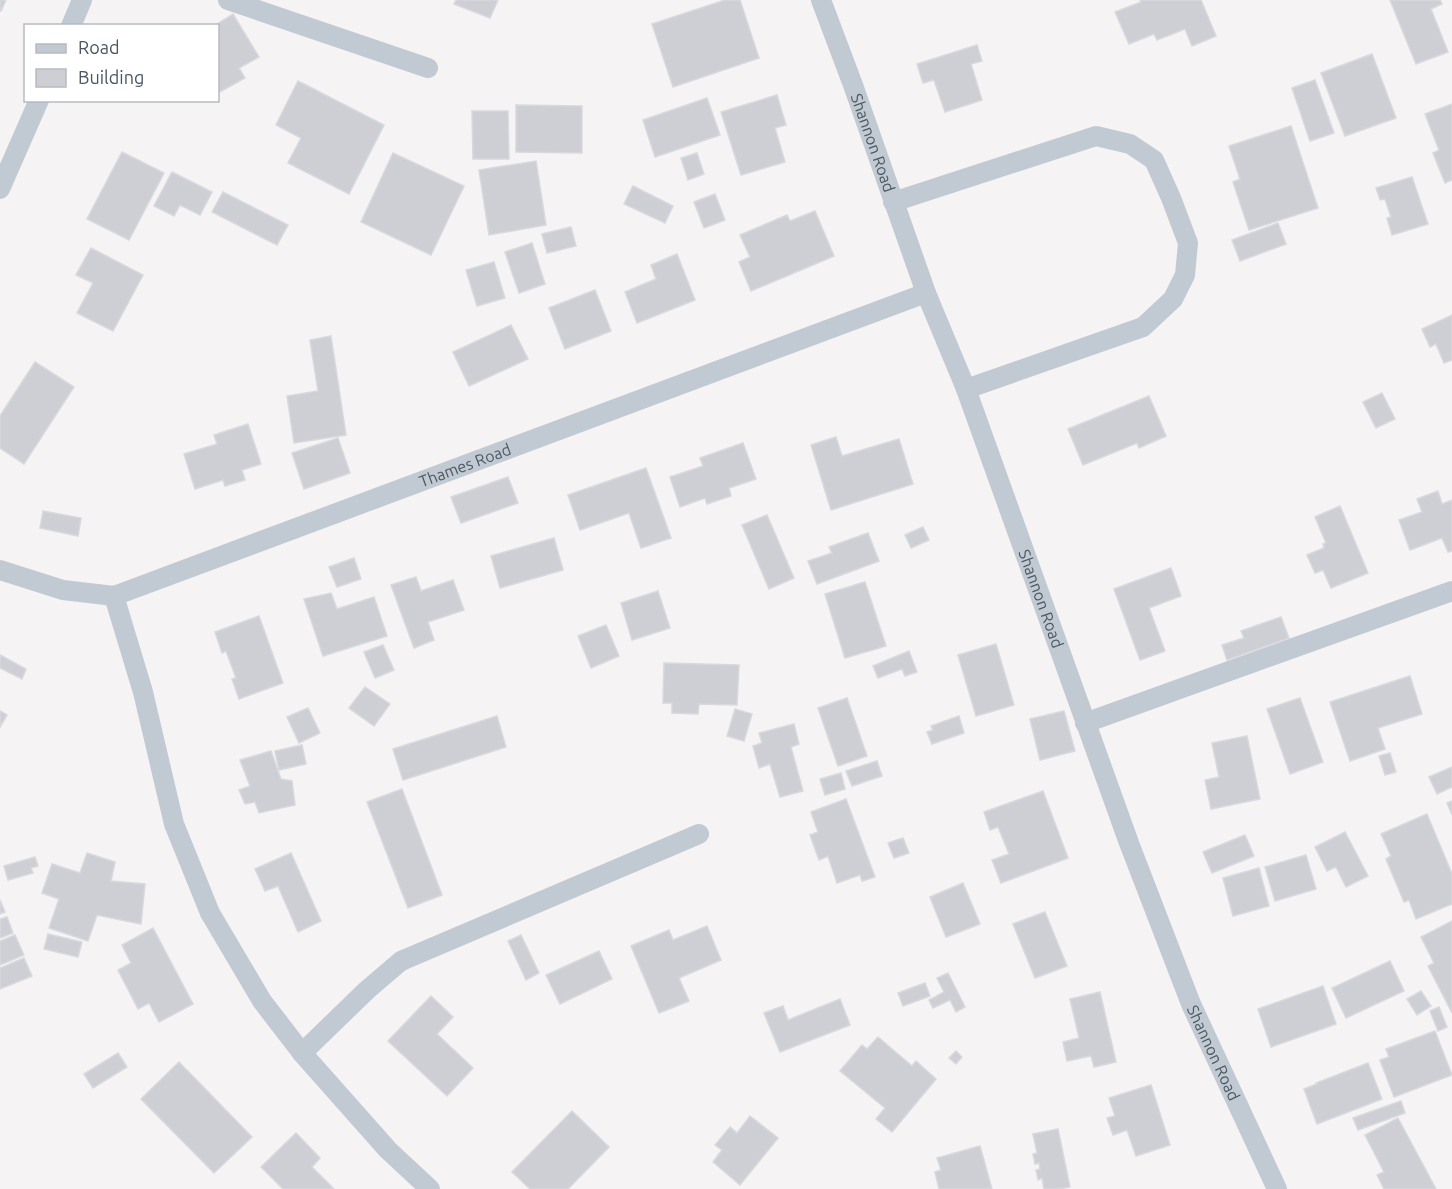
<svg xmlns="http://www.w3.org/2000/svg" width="1452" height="1189" viewBox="0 0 1452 1189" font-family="Ubuntu,sans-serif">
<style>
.building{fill:#cdcfd5;stroke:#d7d9de;stroke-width:1.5}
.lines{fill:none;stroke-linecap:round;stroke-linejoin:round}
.minor{stroke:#c1cad2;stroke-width:20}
.labels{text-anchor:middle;stroke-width:5;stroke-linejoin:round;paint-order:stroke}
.street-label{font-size:16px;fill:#4a5661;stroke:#fff}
</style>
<rect width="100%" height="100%" fill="#f5f3f3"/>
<!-- building -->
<g class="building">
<path d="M0,0H6L1,11H0Z"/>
<path d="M456,0H498L490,18L454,4Z"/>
<path d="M725,0H740L759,58L673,87L652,24Z"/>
<path d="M1140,0H1201L1216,36L1192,46L1185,29L1157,40L1154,34L1129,44L1115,12L1141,2Z"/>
<path d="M1390,0H1440L1442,4L1431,9L1448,52L1416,64Z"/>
<path d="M233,14L259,57L239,68L245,78L218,93V26H214Z"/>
<path d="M977,45L982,61L971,64L982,100L945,112L934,80L923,83L917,64Z"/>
<path d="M1372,54L1396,118L1345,136L1321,73Z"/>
<path d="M1315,80L1334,133L1310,141L1292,88Z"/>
<path d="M298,81L384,125L349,194L288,163L301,138L276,125Z"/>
<path d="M777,95L786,125L775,128L785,162L741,175L721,112Z"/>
<path d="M707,98L720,135L655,157L643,120Z"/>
<path d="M1452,104V180L1445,183L1433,153L1439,150L1425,114Z"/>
<path d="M516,105L582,106V153L516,152Z"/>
<path d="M472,111H508L509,159H473Z"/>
<path d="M1291,126L1318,208L1249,230L1233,182L1240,179L1229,146Z"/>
<path d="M122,152L164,173L129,240L87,219Z"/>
<path d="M393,153L464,186L431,255L361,222Z"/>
<path d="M697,153L704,174L688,180L681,158Z"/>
<path d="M536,161L546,225L489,235L479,170Z"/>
<path d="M172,172L212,192L200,215L180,205L174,216L154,206Z"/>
<path d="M1412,177L1428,224L1392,235L1387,218L1391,217L1385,199L1380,200L1376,188Z"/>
<path d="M633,186L673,206L665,223L624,204Z"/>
<path d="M223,192L288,225L277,245L212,212Z"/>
<path d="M715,194L725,220L704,228L694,202Z"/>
<path d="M815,211L834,256L751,291L739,262L750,257L740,235L787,215L790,221Z"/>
<path d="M1278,223L1286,244L1240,261L1232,240Z"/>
<path d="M571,227L576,246L547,253L542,234Z"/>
<path d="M532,243L545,284L519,293L505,252Z"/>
<path d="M91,248L143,275L113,331L77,313L93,283L76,275Z"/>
<path d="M677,254L695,300L637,323L625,292L656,279L651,265Z"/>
<path d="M494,262L505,298L477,306L466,270Z"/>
<path d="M595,290L611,331L565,349L549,308Z"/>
<path d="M1452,315V360L1444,363L1436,344L1430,347L1422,329Z"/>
<path d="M511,325L528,359L469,386L453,352Z"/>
<path d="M331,336L346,435L294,443L287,396L318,391L310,340Z"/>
<path d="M35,362L74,387L24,464L0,448V416Z"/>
<path d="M1382,393L1395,419L1376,428L1363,402Z"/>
<path d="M1149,396L1166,436L1139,448L1137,443L1083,465L1068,429Z"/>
<path d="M248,424L261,464L242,470L245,480L225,486L223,480L195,489L184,454L217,444L214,435Z"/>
<path d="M836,437L842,456L899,439L913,484L831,510L811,445Z"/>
<path d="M338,438L350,473L304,489L292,453Z"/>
<path d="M743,443L756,479L729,488L731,496L707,504L705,498L680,507L670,477L703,466L700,458Z"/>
<path d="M646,468L671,538L641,548L629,513L580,530L568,495Z"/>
<path d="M508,477L518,503L461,523L451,497Z"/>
<path d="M1438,491L1442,504L1452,500V551L1448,552L1442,538L1410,550L1399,520L1422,512L1417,499Z"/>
<path d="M1340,506L1368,573L1331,588L1323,570L1315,573L1307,555L1324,548L1323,544L1326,543L1315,517Z"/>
<path d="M43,511L81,518L78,536L40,528Z"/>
<path d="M767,515L794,578L769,589L742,525Z"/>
<path d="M923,527L929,540L911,548L905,535Z"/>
<path d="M868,533L879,561L817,584L808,561L832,553L829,547Z"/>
<path d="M554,538L563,570L500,588L491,556Z"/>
<path d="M354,558L361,579L337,587L329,567Z"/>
<path d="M1171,568L1181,596L1149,608L1165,651L1140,660L1114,589Z"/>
<path d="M416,577L421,591L453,580L464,610L428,622L434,640L414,648L391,585Z"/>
<path d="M865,582L886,646L845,658L825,594Z"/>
<path d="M658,591L670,628L632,640L621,603Z"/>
<path d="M331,593L337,609L374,597L387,636L323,656L304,599Z"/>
<path d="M259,616L283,683L239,699L232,679L236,678L226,651L222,653L215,632Z"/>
<path d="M1281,617L1289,638L1227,660L1222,645L1244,638L1241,631Z"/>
<path d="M606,625L619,656L591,668L578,636Z"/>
<path d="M996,644L1014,705L976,716L958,655Z"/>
<path d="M383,645L394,670L375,678L364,652Z"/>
<path d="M909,651L917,672L905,676L902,669L878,678L873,666Z"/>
<path d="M0,655L26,669L22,679L0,668Z"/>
<path d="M664,663L739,665L737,705L699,704L698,714L672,713V703H663Z"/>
<path d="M1410,676L1422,714L1378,728L1385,749L1350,761L1330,702Z"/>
<path d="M365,687L390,704L374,726L349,708Z"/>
<path d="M847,698L867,756L838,766L818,708Z"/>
<path d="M1300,698L1323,762L1290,774L1267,709Z"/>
<path d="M308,708L320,733L299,743L287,717Z"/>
<path d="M735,709L752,714L744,741L727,736Z"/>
<path d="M0,711L7,715L0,727Z"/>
<path d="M1064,711L1075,751L1040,760L1030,719Z"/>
<path d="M497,716L506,747L403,780L393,749Z"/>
<path d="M959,716L964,733L932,744L927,732L933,730L931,726Z"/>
<path d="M794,724L799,744L791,747L803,791L780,797L770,764L759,768L753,746L762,743L759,733Z"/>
<path d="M1247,736L1260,799L1211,809L1205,780L1219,777L1212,743Z"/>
<path d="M302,745L306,764L279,770L275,751Z"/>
<path d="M271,751L281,779L292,781L295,805L259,813L255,802L245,804L239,790L250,786L240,760Z"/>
<path d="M1390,753L1396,772L1385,775L1379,756Z"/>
<path d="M877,761L882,776L852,786L846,771Z"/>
<path d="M1452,767V787L1437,794L1429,777Z"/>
<path d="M841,773L845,789L825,795L820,779Z"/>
<path d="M402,789L442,895L408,908L367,802Z"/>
<path d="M1043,791L1068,858L1001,883L992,860L1009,854L998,827L990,830L984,812Z"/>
<path d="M846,799L875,877L862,881L860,875L837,883L828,856L819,860L810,835L818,832L811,812Z"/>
<path d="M1452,801V815L1447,803Z"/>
<path d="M1427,814L1452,874V904L1416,919L1409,900L1404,902L1386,859L1391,856L1381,834Z"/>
<path d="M1345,832L1368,876L1346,887L1336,867L1327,871L1315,847Z"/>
<path d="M1245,835L1254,856L1212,873L1203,852Z"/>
<path d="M903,838L909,853L894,858L888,843Z"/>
<path d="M87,853L115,862L111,881L145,884L141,924L97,915L88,941L49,928L59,899L42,893L52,864L80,873Z"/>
<path d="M291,853L321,921L298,932L278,886L265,891L255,869Z"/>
<path d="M1306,855L1316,889L1275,901L1265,867Z"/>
<path d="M35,857L38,866L31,868L33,873L8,880L4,866Z"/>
<path d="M1259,868L1269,906L1233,916L1223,878Z"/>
<path d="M963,883L980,924L946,937L930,897Z"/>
<path d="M0,900L5,912L0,914Z"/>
<path d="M1045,912L1067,966L1035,978L1013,924Z"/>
<path d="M7,917L13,933L0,938V919Z"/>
<path d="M1452,921V1013L1428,966L1434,963L1421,937Z"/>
<path d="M707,926L721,960L679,978L689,1001L659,1013L631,946L669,930L673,940Z"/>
<path d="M153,928L193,1004L159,1022L149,1003L138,1009L118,970L131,963L122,945Z"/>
<path d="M48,934L82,942L78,957L44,949Z"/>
<path d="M15,935L24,955L0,965V941Z"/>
<path d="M521,935L539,973L526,980L508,941Z"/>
<path d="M599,951L612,979L560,1004L546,975Z"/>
<path d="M24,958L32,976L0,989V968Z"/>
<path d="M1390,961L1404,991L1346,1018L1332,988Z"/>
<path d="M948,973L965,1007L956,1012L950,1000L933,1008L929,1000L944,992L937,978Z"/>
<path d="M925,983L930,996L903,1006L898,993Z"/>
<path d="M1323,986L1336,1024L1271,1047L1258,1009Z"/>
<path d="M1421,991L1431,1006L1417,1015L1407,999Z"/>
<path d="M1100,992L1116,1062L1094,1067L1091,1056L1067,1061L1063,1042L1079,1038L1070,999Z"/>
<path d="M431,996L453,1017L437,1034L473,1068L447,1096L388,1041Z"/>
<path d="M840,999L850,1025L780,1052L764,1013L783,1006L788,1020Z"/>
<path d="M1439,1007L1447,1027L1438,1031L1430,1011Z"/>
<path d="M1435,1031L1452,1075L1394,1097L1380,1060L1389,1057L1386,1049Z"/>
<path d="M878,1037L912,1066L916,1061L936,1079L892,1132L876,1119L885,1108L840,1071L862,1045L867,1049Z"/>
<path d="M956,1051L962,1057L956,1064L949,1058Z"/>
<path d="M118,1053L127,1067L93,1088L84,1074Z"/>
<path d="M179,1062L252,1137L214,1173L141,1099Z"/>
<path d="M1368,1063L1382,1099L1317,1124L1304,1089L1317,1084L1316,1083Z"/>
<path d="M1151,1085L1170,1145L1136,1156L1127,1130L1113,1135L1107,1118L1115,1116L1109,1098Z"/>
<path d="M1401,1101L1405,1113L1358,1130L1353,1118Z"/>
<path d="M572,1111L609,1147L568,1189H530L512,1172Z"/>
<path d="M750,1116L778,1138L740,1185L713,1162L722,1150L715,1145L730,1127L737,1133Z"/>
<path d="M1398,1118L1436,1189H1384L1377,1175L1384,1172L1365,1135Z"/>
<path d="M1058,1129L1070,1187L1059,1189H1044L1042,1178L1038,1180L1036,1170L1040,1169L1039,1163L1035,1164L1033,1154L1037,1153L1033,1134Z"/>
<path d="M296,1133L320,1158L312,1167L334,1189H283L261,1167Z"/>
<path d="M980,1146L992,1189H939L935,1172L941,1170L937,1158Z"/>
</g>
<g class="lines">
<!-- minor -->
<g class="minor">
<path d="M228,0L428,68"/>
<path id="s1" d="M821,0L853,85L926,293L966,389L1129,843L1191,1004L1277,1189"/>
<path d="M71,26L82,0"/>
<path d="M0,189L39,100"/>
<path d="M893,202L1096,136L1130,144L1154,160L1171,198L1188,243L1185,275L1173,299L1143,327L966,389"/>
<path id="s2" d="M0,570L63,590L114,596L926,293"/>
<path d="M114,596L143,692L174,824L210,913L262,1001L302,1053L388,1150L430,1189"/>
<path d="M1085,723L1452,591"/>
<path d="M302,1053L367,990L401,961L699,834"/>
</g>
</g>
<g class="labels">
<!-- street labels -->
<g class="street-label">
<text dy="6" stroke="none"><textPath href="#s1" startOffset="152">Shannon Road</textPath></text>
<text dy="6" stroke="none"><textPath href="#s2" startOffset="492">Thames Road</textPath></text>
<text dy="6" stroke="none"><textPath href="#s1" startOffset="638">Shannon Road</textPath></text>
<text dy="6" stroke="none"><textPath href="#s1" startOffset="1124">Shannon Road</textPath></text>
</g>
</g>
<!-- legend -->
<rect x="24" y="24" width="195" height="78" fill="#ffffff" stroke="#b7bbc0" stroke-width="1.5"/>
<rect x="36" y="44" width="30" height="9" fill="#c1cad2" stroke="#b7bbc0" stroke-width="1.5"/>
<text x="78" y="54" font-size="18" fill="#4a5661">Road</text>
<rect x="36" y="69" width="30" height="18" fill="#cdcfd5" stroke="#b7bbc0" stroke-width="1.5"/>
<text x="78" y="84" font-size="18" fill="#4a5661">Building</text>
</svg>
